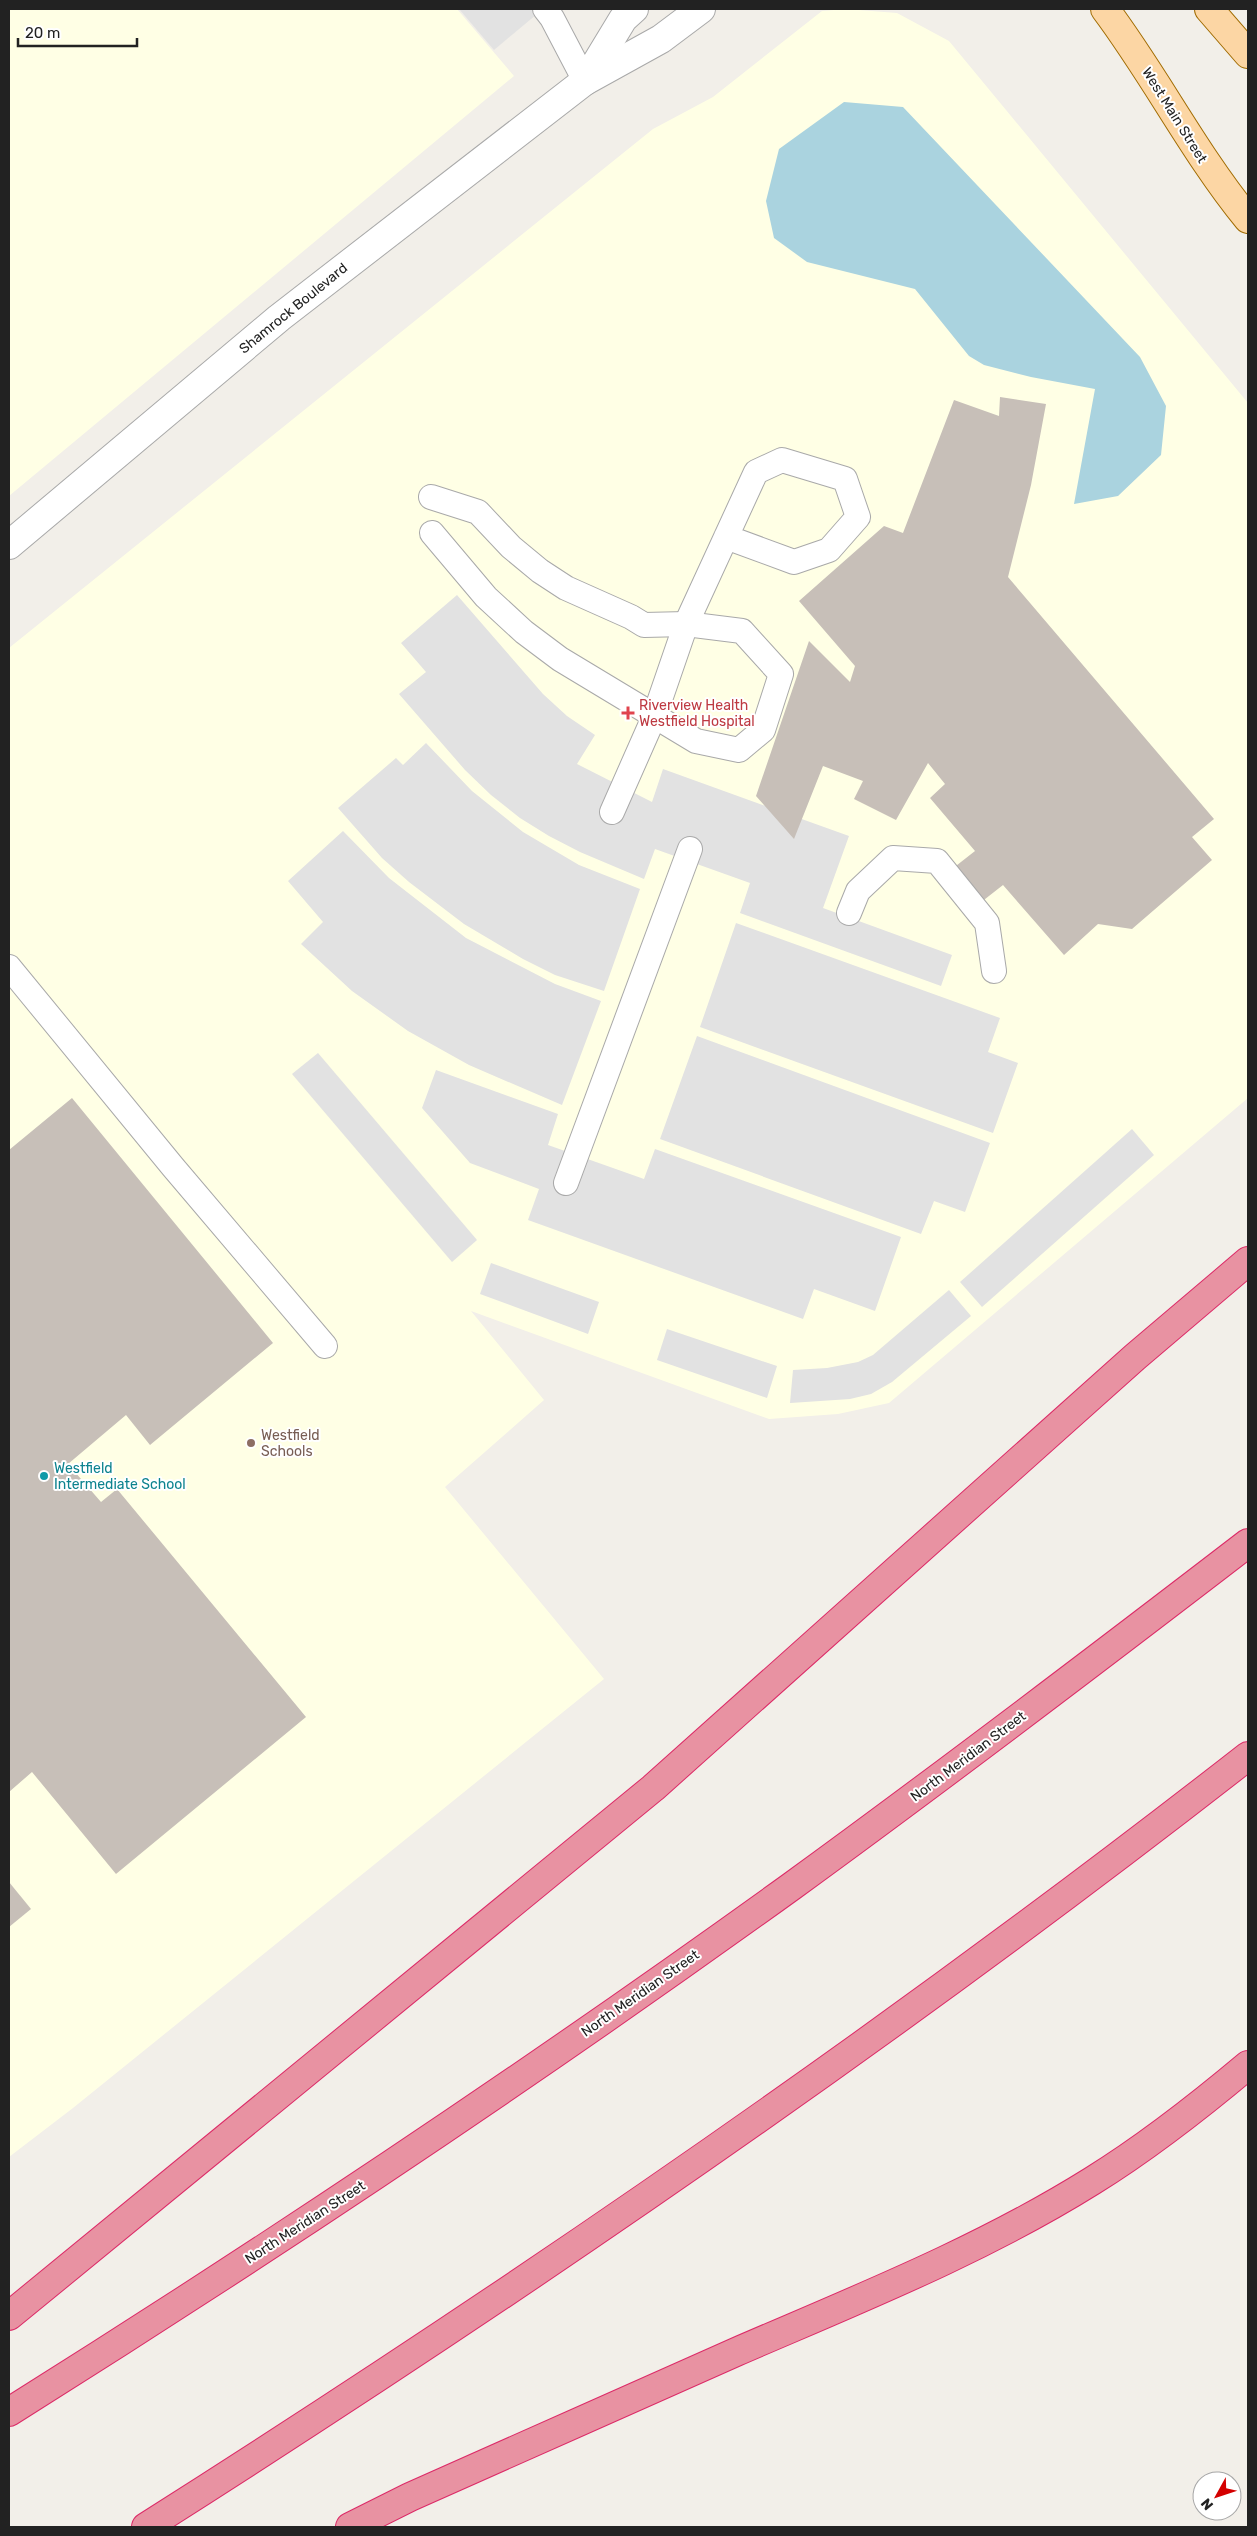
<svg xmlns="http://www.w3.org/2000/svg" width="1257" height="2536" viewBox="0 0 1257 2536" font-family="Rubik,sans-serif">
<style>
.education{fill:#ffffe5}
.parking{fill:#e2e2e2}
.water{fill:#aad3df}
.building{fill:#c7bfb8}
.lines{fill:none;stroke-linecap:round;stroke-linejoin:round}
.service-casing{stroke:#a9a9a9;stroke-width:26}
.minor-casing{stroke:#a9a9a9;stroke-width:30}
.tertiary-casing{stroke:#a9a9a9;stroke-width:30}
.primary-casing{stroke:#a06b00;stroke-width:30}
.motorway-casing{stroke:#dc2a67;stroke-width:30}
.service{stroke:#fff;stroke-width:24}
.minor{stroke:#fff;stroke-width:28}
.tertiary{stroke:#fff;stroke-width:28}
.primary{stroke:#fcd6a4;stroke-width:28}
.motorway{stroke:#e892a2;stroke-width:28}
.health-dot{fill:#e0444e;stroke:#fff;stroke-width:2}
.education-dot{fill:#8d6e63;stroke:#fff;stroke-width:2}
.culture-dot{fill:#0f9aa8;stroke:#fff;stroke-width:2}
.labels{text-anchor:middle;stroke-width:4;stroke-linejoin:round;paint-order:stroke}
.street-label{font-size:14px;fill:#222;stroke:#fff}
.health-label{font-size:14px;fill:#be3a42;stroke:#fff;text-anchor:start}
.education-label{font-size:14px;fill:#785e54;stroke:#fff;text-anchor:start}
.culture-label{font-size:14px;fill:#0d838f;stroke:#fff;text-anchor:start}
</style>
<rect width="100%" height="100%" fill="#f2efe9"/>
<!-- education -->
<g class="education">
<path d="M9,9H457L514,76L9,496Z"/>
<path d="M846,9L897,13L949,41L1248,403V1098L889,1403L838,1414L769,1419L471,1311L544,1400L445,1487L604,1679L73,2108L9,2157V648L653,129L713,97L822,11Z"/>
</g>
<!-- parking -->
<g class="parking">
<path d="M459,9H543L494,50Z"/>
<path d="M457,595L543,694L567,716L595,735L577,764L652,802L663,769L849,836L823,908L952,955L941,986L740,913L750,883L655,849L644,879L580,852L549,836L520,818L491,795L465,770L399,694L426,672L401,643Z"/>
<path d="M426,743L472,791L523,832L579,865L640,889L604,991L555,975L523,959L464,924L409,882L382,858L338,808L396,758L403,765Z"/>
<path d="M343,831L389,878L466,938L555,984L601,1001L562,1105L469,1065L408,1031L352,991L301,944L323,922L288,881Z"/>
<path d="M736,923L1000,1018L988,1052L1018,1063L993,1133L700,1027Z"/>
<path d="M697,1036L990,1143L965,1212L934,1201L921,1234L660,1139Z"/>
<path d="M318,1053L477,1240L452,1262L292,1074Z"/>
<path d="M436,1070L558,1114L548,1145L644,1179L655,1149L901,1237L875,1311L814,1289L803,1319L528,1220L539,1189L470,1163L422,1108Z"/>
<path d="M1132,1129L1154,1155L982,1307L960,1282Z"/>
<path d="M491,1263L599,1302L588,1334L480,1294Z"/>
<path d="M949,1290L971,1316L892,1382L871,1394L850,1399L790,1403L793,1370L827,1368L858,1362L873,1355Z"/>
<path d="M667,1329L777,1366L767,1398L657,1360Z"/>
</g>
<!-- water -->
<path class="water" d="M844,102L903,107L1140,357L1166,406L1161,455L1118,496L1074,504L1095,389L1031,377L984,365L969,356L915,289L807,262L774,238L766,201L779,149Z"/>
<!-- building -->
<g class="building">
<path d="M1000,397L1046,404L1031,485L1008,577L1214,819L1192,837L1212,860L1132,929L1098,924L1064,955L1003,885L966,914L938,880L975,851L930,798L945,784L928,763L896,820L854,799L863,781L823,766L794,839L756,796L809,641L850,682L855,666L799,601L884,526L903,533L954,400L999,416Z"/>
<path d="M72,1098L273,1343L150,1445L126,1415L68,1464L101,1502L117,1489L306,1717L116,1874L32,1772L9,1792V1150Z"/>
<path d="M9,1882L31,1909L9,1927Z"/>
</g>
<g class="lines">
<defs>
<g id="service">
<path d="M545,9L552,18L585,81"/>
<path d="M431,497L478,512L511,547L540,571L566,588L631,617L644,625L686,624L742,631L781,674L763,730L739,750L696,741L560,659L524,632L486,597L432,533"/>
<path d="M612,812L654,717L686,624L756,472L782,460L845,479L858,517L829,550L794,562L726,537"/>
<path d="M849,913L858,891L893,858L937,861L987,923L994,971"/>
<path d="M9,967L173,1167L325,1346"/>
<path d="M566,1183L690,849"/>
</g>
<path id="minor" d="M9,545L279,318L585,81"/>
<g id="tertiary">
<path d="M586,80L623,19L634,9"/>
<path d="M585,81L661,39L701,9"/>
</g>
<g id="primary">
<path d="M1105,9C1156,77 1194,153 1248,219"/>
<path d="M1209,9L1248,54"/>
</g>
<g id="motorway">
<path d="M9,2316L653,1788L1135,1357L1248,1261"/>
<path d="M9,2412C275,2245 537,2070 792,1886C946,1774 1097,1659 1248,1543"/>
<path d="M146,2527C524,2287 895,2032 1248,1756"/>
<path d="M350,2527L410,2497C519,2449 627,2400 736,2352C856,2300 980,2251 1092,2181C1147,2147 1198,2107 1248,2065"/>
</g>
</defs>
<!-- service casing -->
<use href="#service" class="service-casing"/>
<!-- minor casing -->
<use href="#minor" class="minor-casing"/>
<!-- tertiary casing -->
<use href="#tertiary" class="tertiary-casing"/>
<!-- primary casing -->
<use href="#primary" class="primary-casing"/>
<!-- motorway casing -->
<use href="#motorway" class="motorway-casing"/>
<!-- service -->
<use href="#service" class="service"/>
<!-- minor -->
<use href="#minor" class="minor"/>
<!-- tertiary -->
<use href="#tertiary" class="tertiary"/>
<!-- primary -->
<use href="#primary" class="primary"/>
<!-- motorway -->
<use href="#motorway" class="motorway"/>
</g>
<!-- markers -->
<path class="health-dot" d="M625.5 705.5h5v5h5v5h-5v5h-5v-5h-5v-5h5z"/>
<circle class="education-dot" cx="251" cy="1443" r="5"/>
<circle class="culture-dot" cx="44" cy="1476" r="5"/>
<g class="labels">
<!-- street labels -->
<g class="street-label">
<text transform="translate(1175 115) rotate(58)" y="5">West Main Street</text>
<text transform="translate(293 308) rotate(-39)" y="5">Shamrock Boulevard</text>
<text transform="translate(968 1756) rotate(-37)" y="5">North Meridian Street</text>
<text transform="translate(640 1993) rotate(-35)" y="5">North Meridian Street</text>
<text transform="translate(305 2222) rotate(-33)" y="5">North Meridian Street</text>
</g>
<!-- health labels -->
<g class="health-label">
<text x="639" y="710">Riverview Health<tspan x="639" dy="16">Westfield Hospital</tspan></text>
</g>
<!-- education labels -->
<g class="education-label">
<text x="261" y="1440">Westfield<tspan x="261" dy="16">Schools</tspan></text>
</g>
<!-- culture labels -->
<g class="culture-label">
<text x="54" y="1473">Westfield<tspan x="54" dy="16">Intermediate School</tspan></text>
</g>
</g>
<!-- border -->
<rect width="1257" height="2536" fill="none" stroke="#222222" stroke-width="20"/>
<!-- north arrow -->
<g transform="translate(1217 2496) rotate(230)"><circle r="24" fill="#ffffff" stroke="#a7a7a7"/>
<path d="M0-4L9 19L0 12L-9 19Z" fill="#d40000"/>
<text y="-8" font-size="14" font-weight="bold" text-anchor="middle" fill="#222222">N</text>
</g>
<!-- scale -->
<path d="M18 38v8h119v-8" fill="none" stroke="#222222" stroke-width="2.5"/>
<text x="25" y="38" font-size="15" fill="#222222" stroke="#ffffff" stroke-width="4" paint-order="stroke">20 m</text>
</svg>
